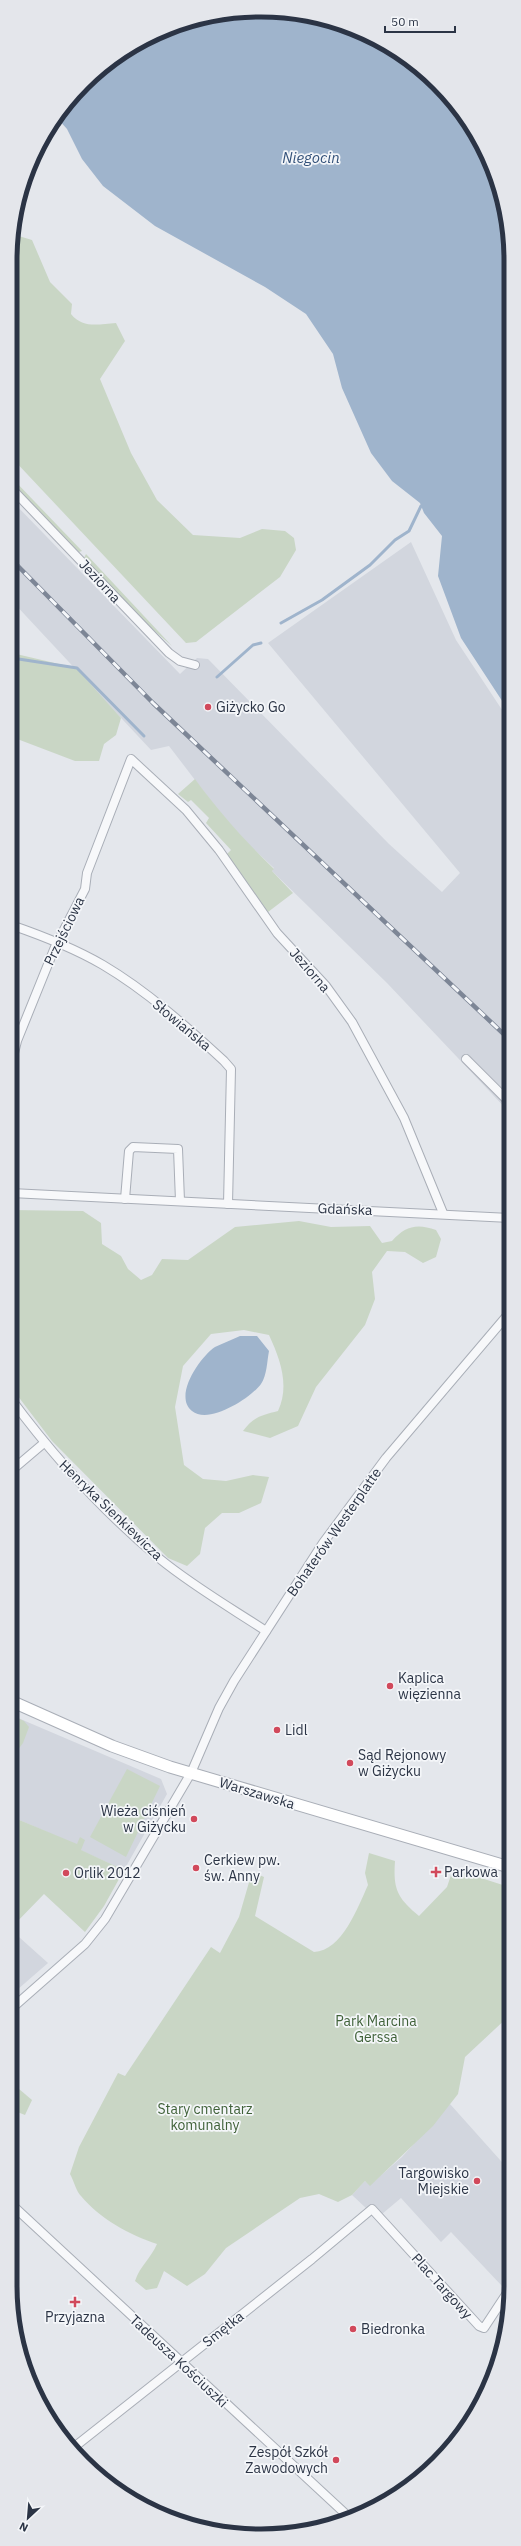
<svg xmlns="http://www.w3.org/2000/svg" width="521" height="2546" viewBox="0 0 521 2546" font-family="'IBM Plex Sans',sans-serif">
<style>
.built{fill:#d2d6de}
.green{fill:#c9d6c5}
.water{fill:#9fb4cc}
.lines{fill:none;stroke-linecap:round;stroke-linejoin:round}
.stream{stroke:#9fb4cc;stroke-width:3}
.street-casing{stroke:#a9aeb7;stroke-width:10}
.secondary-casing{stroke:#a9aeb7;stroke-width:13}
.street{stroke:#f7f8fa;stroke-width:8}
.secondary{stroke:#fff;stroke-width:11}
.rail-casing{stroke:#7d8696;stroke-width:4.5}
.rail{stroke:#f4f6f9;stroke-width:3;stroke-dasharray:9;stroke-linecap:butt}
.poi-dot{fill:#d1495b;stroke:#f4f6f9;stroke-width:1.5}
.labels{text-anchor:middle;stroke-width:3.5;stroke-linejoin:round;paint-order:stroke}
.street-label{font-size:14px;fill:#2b3445;stroke:#f4f6f9}
.poi-label{font-size:14px;fill:#2b3445;stroke:#f4f6f9;text-anchor:start}
.park-label{font-size:14px;fill:#3f6138;stroke:#f4f6f9}
.water-label{font-size:15px;font-style:italic;fill:#34527a;stroke:#f4f6f9}
.rim{fill:none;stroke:#2b3445;stroke-width:5}
</style>
<rect width="100%" height="100%" fill="#e4e7ec"/>
<!-- built -->
<g class="built">
<path d="M12,501L180,674L197,658L208,659L389,844L442,892L460,873L268,643L411,542L456,640L510,722V1113L387,983L272,871L274,868L248,844L218,810L169,746L151,750L12,601Z"/>
<path d="M11,1715L161,1779L167,1794L124,1870L80,1850L81,1837L77,1845L17,1819L10,1831Z"/>
<path d="M10,1929L48,1963L10,1996Z"/>
<path d="M450,2104L509,2170V2279L502,2286L451,2232L441,2242L401,2198L382,2214L376,2209L366,2208L352,2195L365,2181L370,2185L402,2157Z"/>
</g>
<!-- green -->
<g class="green">
<path d="M12,234L32,240L50,282L72,304L71,314C83,329 99,324 116,323L125,341L100,379L131,453L157,500L193,535L240,538L262,529L285,531L294,538L296,550L280,577L196,642L186,643L12,458Z"/>
<path d="M12,478L82,551L79,552L12,483Z"/>
<path d="M86,554L172,646L151,628L84,558Z"/>
<path d="M12,653L76,668L121,718L116,735L104,744L99,761H75L12,737Z"/>
<path d="M195,779C219,812 245,841 274,869L272,871L293,893L268,912L227,854L231,850L206,823L209,818L191,800L188,802L178,794Z"/>
<path d="M11,1210L83,1211L101,1223L102,1244L121,1256L128,1269L141,1280L152,1275L162,1259L188,1260L235,1227L299,1221L331,1227L370,1226L382,1243L392,1241C405,1226 417,1223 436,1230L441,1239L436,1257L423,1263L405,1252L387,1251L372,1272L375,1299L365,1325L316,1387L298,1426L270,1438L243,1431C253,1417 262,1415 278,1411C290,1385 280,1359 269,1335L244,1330L211,1334L183,1366L175,1407L184,1465L203,1479L226,1481L253,1475L269,1477L261,1503L239,1513H222L205,1528L200,1554L187,1566L168,1558L52,1441L11,1387Z"/>
<path d="M11,1715L24,1721L29,1727L23,1743L11,1759Z"/>
<path d="M127,1769L160,1786L126,1857L90,1837Z"/>
<path d="M17,1819L77,1844L80,1837L85,1840L81,1850L124,1870L104,1906L85,1932L44,1894L10,1929V1831Z"/>
<path d="M369,1853L395,1861C393,1889 397,1898 419,1916L447,1887L453,1869L509,1887V2016L465,2057L458,2094L433,2126L370,2186L365,2181L352,2195L338,2202L319,2194L300,2198L226,2248L205,2274L187,2286L164,2271L157,2288L146,2290L135,2281C140,2266 151,2258 157,2244C130,2235 100,2219 81,2196C76,2191 74,2181 70,2174L79,2147L118,2073L125,2076L211,1947L220,1953L239,1917L252,1872L264,1877L255,1916L314,1952C342,1951 358,1907 368,1885L365,1873Z"/>
<path d="M19,2089L32,2100L25,2115L10,2109V2094Z"/>
</g>
<!-- water -->
<g class="water">
<path d="M293,12L371,36L438,84L492,164L510,244V713L461,638L438,576L442,536L424,513L420,503L392,481L371,453L342,388L333,354L306,314L265,287L155,226L103,186L82,159L67,129L58,119L108,62L195,19Z"/>
<path d="M240,1336H257L269,1351C267,1361 267,1375 261,1384C251,1398 209,1425 192,1411C173,1396 200,1357 215,1347C223,1343 232,1340 240,1336Z"/>
</g>
<g class="lines">
<!-- stream -->
<g class="stream">
<path d="M281,623L322,600L370,565L395,540L409,531L421,506"/>
<path d="M12,658L77,668L144,736"/>
<path d="M217,677L253,645L261,643"/>
</g>
<defs>
<g id="street">
<path d="M12,489L169,653L180,661L195,665"/>
<path d="M11,925C43,936 74,948 103,965C147,991 187,1027 224,1061L231,1069L228,1204"/>
<path d="M466,1059L510,1103"/>
<path d="M11,1106L13,1057L17,1041L55,947L85,889L87,873L131,759L186,810L219,850L277,933L326,986L352,1022L404,1118L443,1213"/>
<path d="M11,1193L510,1218"/>
<path d="M125,1199L129,1151L133,1147L178,1149L180,1201"/>
<path d="M11,1399C54,1457 105,1513 160,1559C193,1586 231,1608 266,1631"/>
<path d="M11,1471L44,1443"/>
<path d="M10,2010L85,1944L105,1919L191,1773L219,1708L234,1681L323,1543L386,1458L510,1312"/>
<path d="M10,2203L350,2518"/>
<path d="M73,2448L312,2259L372,2209L479,2326L484,2328L509,2290"/>
</g>
<path id="secondary" d="M11,1701L112,1746L170,1767L509,1867"/>
</defs>
<!-- street casing -->
<use href="#street" class="street-casing"/>
<!-- secondary casing -->
<use href="#secondary" class="secondary-casing"/>
<!-- street -->
<use href="#street" class="street"/>
<!-- secondary -->
<use href="#secondary" class="secondary"/>
<defs>
<path id="rail" d="M12,560L153,703L510,1040"/>
</defs>
<!-- rail casing -->
<use href="#rail" class="rail-casing"/>
<!-- rail -->
<use href="#rail" class="rail"/>
</g>
<!-- markers -->
<g class="poi-dot">
<circle cx="208" cy="707" r="4"/>
<circle cx="390" cy="1686" r="4"/>
<circle cx="277" cy="1730" r="4"/>
<circle cx="350" cy="1763" r="4"/>
<circle cx="194" cy="1819" r="4"/>
<circle cx="196" cy="1868" r="4"/>
<path d="M434 1866h4v4h4v4h-4v4h-4v-4h-4v-4h4z"/>
<circle cx="66" cy="1873" r="4"/>
<circle cx="477" cy="2181" r="4"/>
<path d="M73 2296h4v4h4v4h-4v4h-4v-4h-4v-4h4z"/>
<circle cx="353" cy="2329" r="4"/>
<circle cx="336" cy="2460" r="4"/>
</g>
<g class="labels">
<!-- street labels -->
<g class="street-label">
<text transform="translate(100 581) rotate(47)" y="5">Jeziorna</text>
<text transform="translate(64 931) rotate(-64)" y="5">Przejściowa</text>
<text transform="translate(310 970) rotate(49)" y="5">Jeziorna</text>
<text transform="translate(182 1025) rotate(40)" y="5">Słowiańska</text>
<text transform="translate(345 1209) rotate(2)" y="5">Gdańska</text>
<text transform="translate(111 1510) rotate(44)" y="5">Henryka Sienkiewicza</text>
<text transform="translate(334 1532) rotate(-55)" y="5">Bohaterów Westerplatte</text>
<text transform="translate(257 1793) rotate(17)" y="5">Warszawska</text>
<text transform="translate(442 2286) rotate(48)" y="5">Plac Targowy</text>
<text transform="translate(223 2329) rotate(-38)" y="5">Smętka</text>
<text transform="translate(179 2361) rotate(43)" y="5">Tadeusza Kościuszki</text>
</g>
<!-- poi labels -->
<g class="poi-label">
<text x="216" y="712">Giżycko Go</text>
<text x="398" y="1683">Kaplica<tspan x="398" dy="16">więzienna</tspan></text>
<text x="285" y="1735">Lidl</text>
<text x="358" y="1760">Sąd Rejonowy<tspan x="358" dy="16">w Giżycku</tspan></text>
<text x="186" y="1816" text-anchor="end">Wieża ciśnień<tspan x="186" dy="16">w Giżycku</tspan></text>
<text x="204" y="1865">Cerkiew pw.<tspan x="204" dy="16">św. Anny</tspan></text>
<text x="444" y="1877">Parkowa</text>
<text x="74" y="1878">Orlik 2012</text>
<text x="469" y="2178" text-anchor="end">Targowisko<tspan x="469" dy="16">Miejskie</tspan></text>
<text x="75" y="2322" text-anchor="middle">Przyjazna</text>
<text x="361" y="2334">Biedronka</text>
<text x="328" y="2457" text-anchor="end">Zespół Szkół<tspan x="328" dy="16">Zawodowych</tspan></text>
</g>
<!-- park labels -->
<g class="park-label">
<text x="376" y="2026">Park Marcina<tspan x="376" dy="16">Gerssa</tspan></text>
<text x="205" y="2114">Stary cmentarz<tspan x="205" dy="16">komunalny</tspan></text>
</g>
<!-- water labels -->
<g class="water-label">
<text x="311" y="163">Niegocin</text>
</g>
</g>
<!-- crop -->
<path d="M0 0H521V2546H0ZM260 17H261A243 243 0 0 1 504 260V2286A243 243 0 0 1 261 2529H260A243 243 0 0 1 17 2286V260A243 243 0 0 1 260 17Z" fill="#e4e6eb" fill-rule="evenodd"/>
<path class="rim" d="M260 17H261A243 243 0 0 1 504 260V2286A243 243 0 0 1 261 2529H260A243 243 0 0 1 17 2286V260A243 243 0 0 1 260 17Z"/>
<!-- north arrow -->
<g transform="translate(28 2518) rotate(206)" stroke="#f4f6f9" stroke-width="3" paint-order="stroke">
<path d="M0-3L7 15L0 10L-7 15Z" fill="#2b3445"/>
<text y="-6" font-size="11" font-weight="bold" text-anchor="middle" fill="#2b3445">N</text>
</g>
<!-- scale -->
<path d="M385 26v6h70v-6" fill="none" stroke="#2b3445" stroke-width="2"/>
<text x="391" y="26" font-size="12" fill="#2b3445" stroke="#f4f6f9" stroke-width="3" paint-order="stroke">50 m</text>
</svg>
